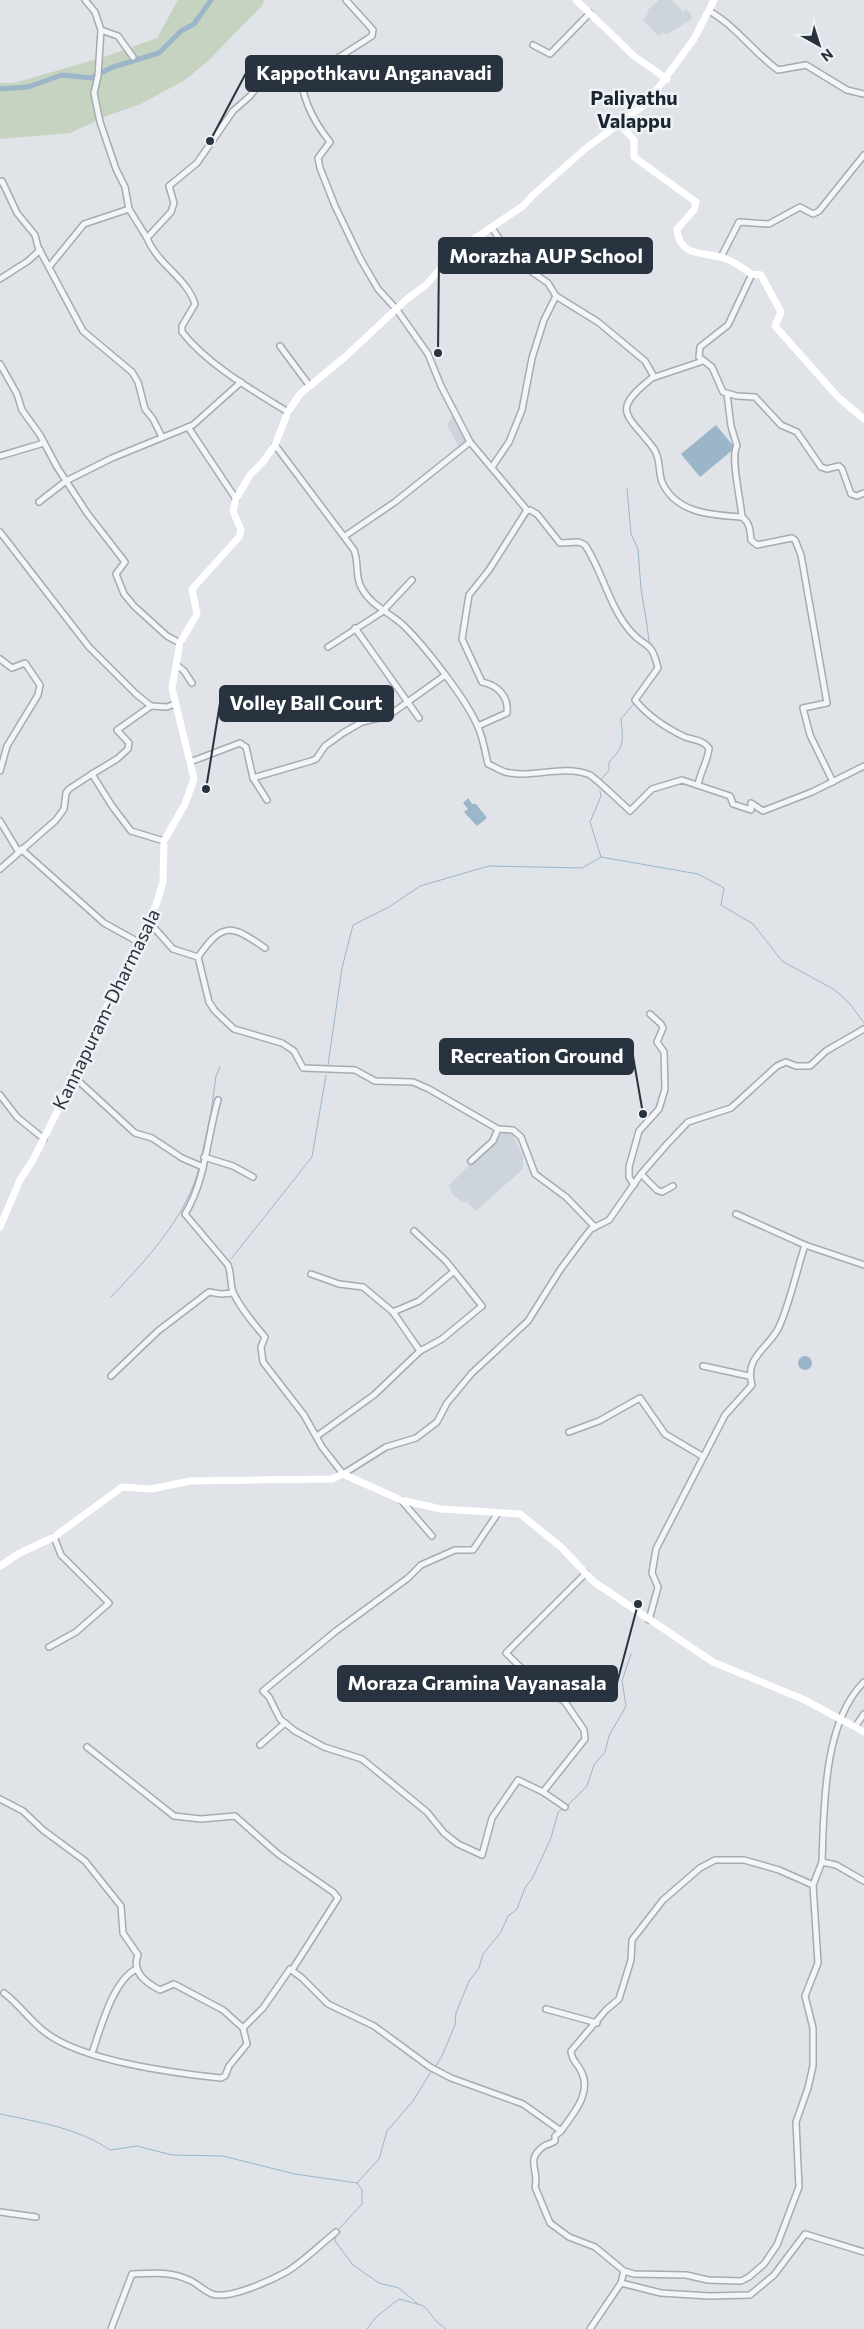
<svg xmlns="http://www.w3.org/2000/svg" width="864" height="2329" viewBox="0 0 864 2329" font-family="Commissioner,sans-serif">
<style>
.built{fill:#ced4db}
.green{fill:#c7d3c1}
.water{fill:#9bb5c9}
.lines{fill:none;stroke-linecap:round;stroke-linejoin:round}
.stream{stroke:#9bb5c9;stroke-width:1}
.canal{stroke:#9bb5c9;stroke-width:5}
.minor-casing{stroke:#a5abb3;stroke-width:8}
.minor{stroke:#f3f5f7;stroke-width:5}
.secondary{stroke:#fff;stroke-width:7}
.labels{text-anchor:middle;stroke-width:5;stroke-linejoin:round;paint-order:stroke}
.street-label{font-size:19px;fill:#293340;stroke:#eff3f6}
.neighbourhood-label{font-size:20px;font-weight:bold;fill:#1b2431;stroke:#eff3f6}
.leader{fill:none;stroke:#293340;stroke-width:2}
.callout-dot{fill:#293340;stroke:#eff3f6;stroke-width:2}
.callout{fill:#293340;stroke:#293340;stroke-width:2}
.callout-label{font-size:20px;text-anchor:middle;font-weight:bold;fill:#fff}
</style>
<rect width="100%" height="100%" fill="#e0e4e9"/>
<!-- built -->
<g class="built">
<path d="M659,0H672L683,12L686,9L692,16V19L666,35L663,32L658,36L643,20L648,13L647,11Z"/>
<path d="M452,416L466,442L459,448L447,425Z"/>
<path d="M502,1133H510L514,1137L523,1156V1169L476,1211L467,1202H462L452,1194L449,1185Z"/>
</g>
<!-- green -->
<path class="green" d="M178,0H264L262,6L208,61L185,80L141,104L109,115L70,133L0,139V83H14L104,57L157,38Z"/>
<!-- water -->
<g class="water">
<path d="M716,425L735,448L700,477L681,454Z"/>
<path d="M468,798L472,804H476L487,818L477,826L464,812L468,809L463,803Z"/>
<circle cx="805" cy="1363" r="7"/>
</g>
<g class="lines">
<!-- stream -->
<g class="stream">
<path d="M627,488L631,534L638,549L641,589L647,625L649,641L655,651"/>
<path d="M601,780L609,770V762C625,746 623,741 621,719L635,702"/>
<path d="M600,791L601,796L590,822L601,857"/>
<path d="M328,1065L342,968L353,925L389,907L420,886L489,866L582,868L601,857L698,874L724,888L721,905L753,924L782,961L835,990L850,1004L864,1023"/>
<path d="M200,1164L211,1112L216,1076L220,1067"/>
<path d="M231,1259L312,1157L326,1075"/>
<path d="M111,1297C146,1260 186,1218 199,1168"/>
<path d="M567,1806L587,1786L594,1765L605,1752L609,1736L626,1706L622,1681L631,1654"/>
<path d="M435,2067L442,2056L455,2025L456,2013L469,1981L479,1968L483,1954L501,1932L508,1916L517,1909L525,1888L533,1877L551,1838L558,1812L564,1808"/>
<path d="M0,2114C38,2122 78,2128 110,2150L137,2146L172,2155L223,2156L295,2174L357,2183L362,2190V2204L337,2231"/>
<path d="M357,2183L379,2159L387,2131L413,2101L432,2070"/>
<path d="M336,2234L335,2241L353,2265L379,2283L399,2288L418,2304"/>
<path d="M367,2329L376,2317L399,2299L424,2306L438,2323L446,2329"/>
</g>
<!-- canal -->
<path class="canal" d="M0,89L28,87L62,75L91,78L113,67L159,53L181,31L194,24L211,0"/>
<defs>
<g id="minor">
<path d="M85,0L95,12L101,30L98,76L94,93L100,122L116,169L125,187L129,209L147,238"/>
<path d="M346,0L373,30L372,36L330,63L300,69C301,97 313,121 330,142L318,158L320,168L335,206L361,260L378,289L397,310L428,354L441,386L470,442L527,510L489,570L469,595L462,639L482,682C497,685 509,696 507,713L478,726"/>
<path d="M709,11C735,25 753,52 778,70L806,65L847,90L864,94"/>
<path d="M101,30L118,36L133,57"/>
<path d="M533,45L550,54L590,13"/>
<path d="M0,182L2,181L17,213L35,235L38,247L83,331L132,372L138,382L145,409L153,419L162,437"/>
<path d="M492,228L512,258L548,283L556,296L598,322L645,361L653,375L652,378C609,412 628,414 654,449C661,459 658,472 662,482C676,514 713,515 742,517"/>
<path d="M721,257L739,222L769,224L800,207L813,214L819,211L864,155"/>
<path d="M49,267L84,224L129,209"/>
<path d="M752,274L728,325L700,347L699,357L712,367L723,392L737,396L755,397L781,425L797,432L821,467L827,469L839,466L842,469L851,494L857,496L864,493"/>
<path d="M0,279L28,261L40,250"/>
<path d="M280,346L309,385"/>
<path d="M0,364L17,394L22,410L40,435L57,467L87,513L125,562L116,574L124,594L134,606L167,636L180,643"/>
<path d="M652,378L703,361"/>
<path d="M727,394L731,426L737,446C730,456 741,502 742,517C750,523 750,530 751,540L757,545L792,538L795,540L801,555L827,703L803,708L810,735L833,782"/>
<path d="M288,412C252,390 208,365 182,332V326L195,304C187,278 157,264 147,238L171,212L174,203L169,186L197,163L233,111L250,96L263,79L279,71L300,69"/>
<path d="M188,427L236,499"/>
<path d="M275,445L354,550C359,562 355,576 361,587C371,606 389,612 403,625C424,645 467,700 478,727C483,738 485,751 488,764C493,766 499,770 505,772C533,779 562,764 590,775C595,778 624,805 630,811L652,789L682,780L730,796L733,804L751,810V803L763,811L812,792L864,766"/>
<path d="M0,456L44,443"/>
<path d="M492,467L509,442L522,410L532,358L544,320L556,296"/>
<path d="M39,502L66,481L112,458L193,425L241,382"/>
<path d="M527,511L530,510L537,514L560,543L579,542L585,545C603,572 609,607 631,632C646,649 651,639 658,668L635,700C648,716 666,728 685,737C694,740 703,740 709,748C708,761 700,772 698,785"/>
<path d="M0,532L89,647L136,694L151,706L167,707L175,704"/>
<path d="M345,536L395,502L470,442"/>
<path d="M355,628L419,718"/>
<path d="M328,647L382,612L412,580"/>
<path d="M0,659L12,668L25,663L40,685L38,695L7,746L0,771"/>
<path d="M178,666L184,671L192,683"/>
<path d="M151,706L117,730L129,743L128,749L117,759L92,774L112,806L131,831L164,841"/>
<path d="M190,762L240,743L246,747L253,778L311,761L316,759L325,746L343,733L362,722L388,716L444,676"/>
<path d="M253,778L267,800"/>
<path d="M0,821L18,851"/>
<path d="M21,849L104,923L140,943"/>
<path d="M0,869L56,820L64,809L66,793L69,789L92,774"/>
<path d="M149,922L173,949L198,957L209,1002L215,1011L234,1029L282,1043L294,1051L303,1068L355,1070L375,1081L413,1082L429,1089L498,1129L513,1130L521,1137L535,1174L566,1197L595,1227"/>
<path d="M198,957C223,921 232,925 265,948"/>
<path d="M72,1075L135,1133L152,1138L182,1158L203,1167"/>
<path d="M0,1095L17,1117L44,1139"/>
<path d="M218,1100C207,1137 206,1180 185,1214L228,1265C232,1276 230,1285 233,1292C240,1308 254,1324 265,1337L261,1347L263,1362L304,1415L322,1447L343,1474L386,1447L416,1438L437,1422L447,1403L472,1373L528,1321L560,1270L583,1239L591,1229L609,1220L641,1174L668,1143L688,1122L731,1108L777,1066L786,1062L796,1066H810L826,1051L864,1029"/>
<path d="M204,1157L233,1166L253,1177"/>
<path d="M471,1161L493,1141L498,1129"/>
<path d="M641,1174L657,1190L662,1192L673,1186"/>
<path d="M634,1185L629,1177V1167L639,1131L659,1109L665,1089L664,1052L657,1042L663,1028L661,1024L650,1014"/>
<path d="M736,1214L805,1245L864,1265"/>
<path d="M311,1274L339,1284L363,1287L393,1312L420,1351"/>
<path d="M393,1312L419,1301L453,1272"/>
<path d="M703,1366L749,1376"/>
<path d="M111,1376L158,1331L209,1292L221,1294L233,1293"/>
<path d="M569,1432L599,1421L640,1398L665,1434L702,1456"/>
<path d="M317,1436L374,1395L420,1351L442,1339L482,1306L446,1261L414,1231"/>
<path d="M401,1500L432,1536"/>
<path d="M498,1513L473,1550H455L421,1565L408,1578L336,1631L263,1691L269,1697L280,1719L295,1731L324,1747L362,1759L427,1812L444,1833L458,1844L482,1855L492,1818L518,1780L543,1792L565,1807"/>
<path d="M649,1620L658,1587L652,1573L656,1549L725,1415L752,1385C744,1358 767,1349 778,1329C789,1307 797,1269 805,1245"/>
<path d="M49,1647L76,1632L109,1603L61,1555L54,1537"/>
<path d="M855,1727L864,1714"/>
<path d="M260,1745L285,1723"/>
<path d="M87,1747L174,1816L201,1819L235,1816L278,1854L333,1892L338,1898L292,1970"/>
<path d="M543,1792L585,1739L584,1730L565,1702L538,1684L506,1653L586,1573"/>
<path d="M0,1799L23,1811L43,1830L85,1861L121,1906L123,1933L138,1955C131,1972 146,1983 160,1990L174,1984L223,2010L243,2028L263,2008L290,1969L302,1978L328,2004L374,2026L430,2067L451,2078L523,2104L561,2131C572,2115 593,2093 581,2071C577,2062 572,2062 571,2051L606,2010L619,1999L631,1960L632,1940L663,1900L700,1868L715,1860H744L779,1870L813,1885L822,1862L836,1865L864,1881"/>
<path d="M822,1862C824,1808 823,1722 864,1682"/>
<path d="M4,1993C19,2004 30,2021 45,2032C82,2061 174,2073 221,2078L225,2076L229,2066L247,2044L243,2028"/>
<path d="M546,2009L597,2023"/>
<path d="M92,2053C101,2028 112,1982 136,1969"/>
<path d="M561,2131L555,2136V2141C551,2144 547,2144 544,2146C524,2160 540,2171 535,2187L550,2223L569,2237L595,2247L624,2271L621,2283L590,2329"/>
<path d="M0,2212L36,2217"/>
<path d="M624,2271L634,2274L686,2275L708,2280L741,2281L749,2277L764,2264L777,2245L799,2187L796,2122L808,2088L813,2066V2028L805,1996L818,1963L813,1885"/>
<path d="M621,2283L661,2293L709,2296L750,2295L774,2275L805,2234L864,2252"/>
<path d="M111,2329L132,2274C151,2273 171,2271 189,2280C197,2283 204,2291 212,2294C229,2300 272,2280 288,2271C305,2260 321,2244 336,2232"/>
</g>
</defs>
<!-- minor casing -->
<use href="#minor" class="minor-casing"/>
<!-- minor -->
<use href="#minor" class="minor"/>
<!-- secondary -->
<g class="secondary">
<path d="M576,0L634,56L667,79"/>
<path d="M620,124L634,140V157L696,202L694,210L677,229C679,259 707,251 726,259C735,262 742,268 750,273C753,275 757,274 761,275L781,312L775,326L838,397L864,419"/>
<path d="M0,1227L20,1180L33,1160L57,1112L72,1075L140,943L157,902L163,882L164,841L185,804L194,779L172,688L180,643L197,614L192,589L239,537L241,530L233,511L236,499L250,475L263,462L275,445L288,412L300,394L345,357L407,299L426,285L455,252L523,206L533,195L585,149L647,103L694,39L714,0"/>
<path d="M0,1566L18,1554L54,1537L122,1487L151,1489L190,1481L332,1479L343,1474L401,1500L441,1509L520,1514L561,1547L594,1582L713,1662L805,1700L864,1732"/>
</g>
</g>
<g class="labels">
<!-- street labels -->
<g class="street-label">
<text transform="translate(106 1009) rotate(-64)" y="7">Kannapuram-Dharmasala</text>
</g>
<!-- neighbourhood labels -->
<g class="neighbourhood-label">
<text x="634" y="105">Paliyathu<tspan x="634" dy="23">Valappu</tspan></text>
</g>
</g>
<!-- callouts -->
<path class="leader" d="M210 141L246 73M438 353L439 256M206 789L220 703M643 1114L633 1056M638 1604L617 1683"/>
<g class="callout-dot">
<circle cx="210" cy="141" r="5"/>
<circle cx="438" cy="353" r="5"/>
<circle cx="206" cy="789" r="5"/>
<circle cx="643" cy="1114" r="5"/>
<circle cx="638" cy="1604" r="5"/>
</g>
<g class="callout">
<rect x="246" y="56" width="256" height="35" rx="5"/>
<rect x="439" y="238" width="213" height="35" rx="5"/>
<rect x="220" y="686" width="173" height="35" rx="5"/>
<rect x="440" y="1039" width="193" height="35" rx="5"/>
<rect x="338" y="1666" width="279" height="35" rx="5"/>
</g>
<g class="callout-label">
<text x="374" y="80">Kappothkavu Anganavadi</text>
<text x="546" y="263">Morazha AUP School</text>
<text x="306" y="710">Volley Ball Court</text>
<text x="537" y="1063">Recreation Ground</text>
<text x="477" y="1690">Moraza Gramina Vayanasala</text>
</g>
<!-- north arrow -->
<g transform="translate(819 45) rotate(141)" stroke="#eff3f6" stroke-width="4" paint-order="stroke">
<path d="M0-4L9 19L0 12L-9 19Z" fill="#293340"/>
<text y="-8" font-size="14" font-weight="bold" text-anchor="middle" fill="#293340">N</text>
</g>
</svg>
